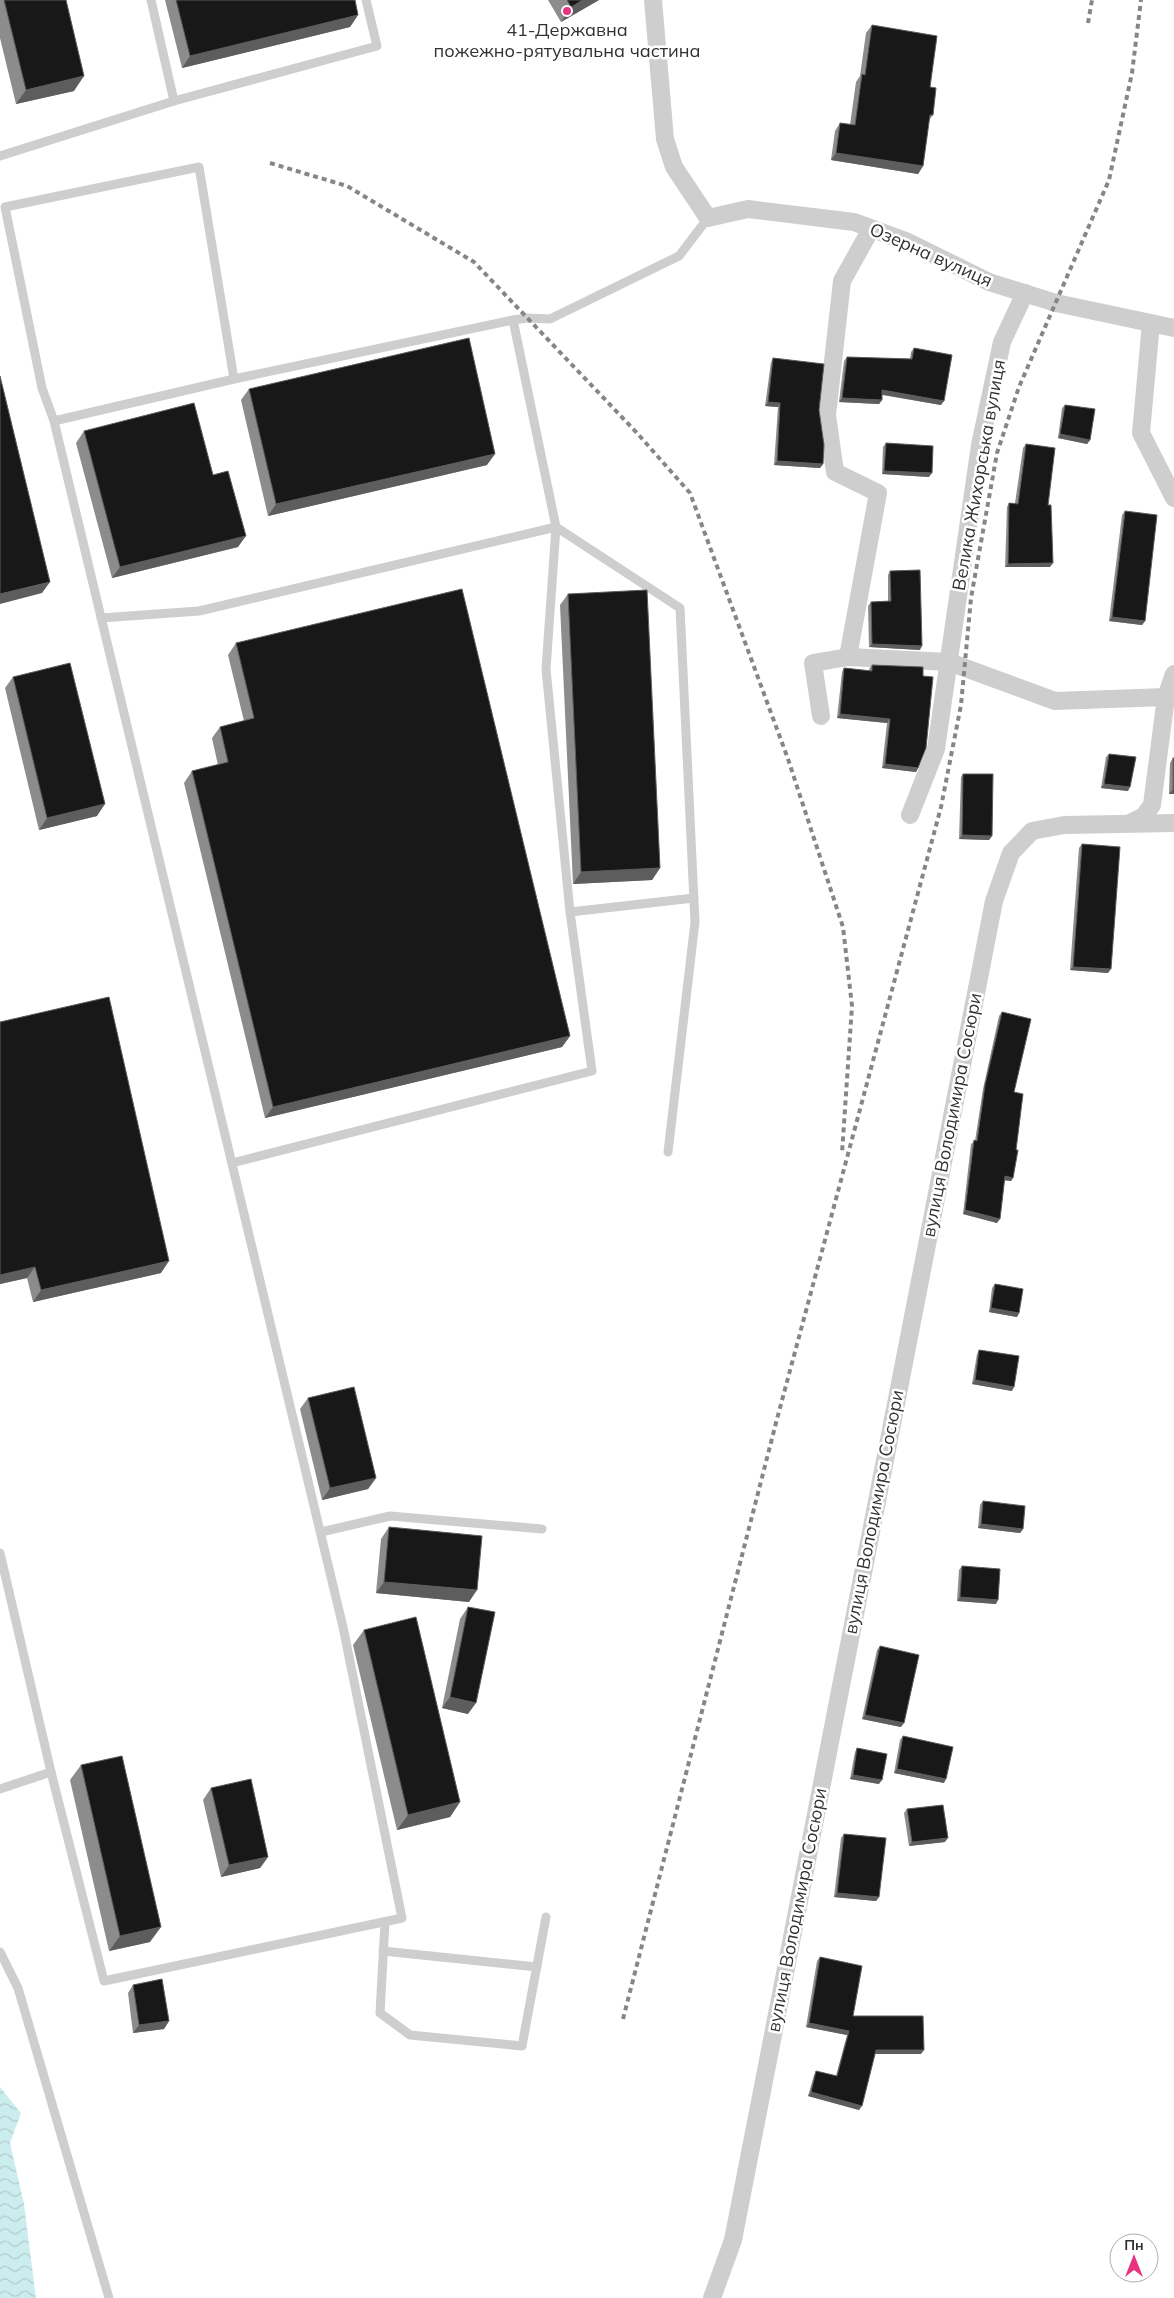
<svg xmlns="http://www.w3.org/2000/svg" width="1174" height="2298" viewBox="0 0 1174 2298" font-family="Mulish,sans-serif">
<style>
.water{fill:url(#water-waves)}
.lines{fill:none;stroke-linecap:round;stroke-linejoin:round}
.lane{stroke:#cecece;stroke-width:9}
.street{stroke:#cecece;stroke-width:18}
.rail{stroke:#868686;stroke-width:4;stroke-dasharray:5 4;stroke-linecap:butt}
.wall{fill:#8c8c8c}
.shaded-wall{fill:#5d5d5d}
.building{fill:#181818;stroke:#5d5d5d}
.poi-dot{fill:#e93282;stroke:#fff;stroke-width:2}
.labels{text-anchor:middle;stroke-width:5;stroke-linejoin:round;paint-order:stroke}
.poi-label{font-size:18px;fill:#313131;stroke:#fff}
.street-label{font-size:18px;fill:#313131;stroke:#fff}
</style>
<defs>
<pattern id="water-waves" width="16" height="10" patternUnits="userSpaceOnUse" patternTransform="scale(1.25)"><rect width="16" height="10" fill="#ccedee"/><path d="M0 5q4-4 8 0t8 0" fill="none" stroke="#b0cccd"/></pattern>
</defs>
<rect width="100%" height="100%" fill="#fff"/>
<!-- water -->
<path class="water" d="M0,2087L21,2113L10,2143L24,2204L36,2298H0Z"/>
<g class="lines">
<!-- lane -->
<g class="lane">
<path d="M151,0L174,101"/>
<path d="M0,156L174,101L377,46L366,0"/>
<path d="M54,421L42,388L5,207L199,167L234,379"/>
<path d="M101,618L199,611L556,527L513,320"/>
<path d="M570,912L546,669L556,527L680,608L695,922L668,1152"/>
<path d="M232,1163L592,1071L570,912L694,898"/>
<path d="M321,1532L390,1516L542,1529"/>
<path d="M0,1553L51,1772L104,1981L402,1918L343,1627L54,421L234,379L513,320L527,318L550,319L679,256L708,218"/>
<path d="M0,1789L51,1772"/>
<path d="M385,1922L380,2013L410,2035L522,2046L546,1917"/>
<path d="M383,1951L537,1967"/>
<path d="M0,1952L18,1988L109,2298"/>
</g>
<!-- street -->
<g class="street">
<path d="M653,0L665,139L674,167L708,218L748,209L854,222L908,242L989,282L1056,303L1174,328"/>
<path d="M1151,323L1141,433L1174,498"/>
<path d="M848,657L878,493L835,472L827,415L842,281L871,229"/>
<path d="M821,716L813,663L848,657L949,662L1055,701L1166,697"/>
<path d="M910,815L936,749L980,445L1002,342L1025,293"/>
<path d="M1130,823L1144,816L1152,805L1166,697L1174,674"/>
<path d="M712,2298L733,2240L994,901L1011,853L1032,831L1064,825L1174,823"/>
</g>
<!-- rail -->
<g class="rail">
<path d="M1088,23L1092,0"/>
<path d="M270,163L347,186L474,262L637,433L690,493L788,759L843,927L852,1006L842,1153"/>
<path d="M623,2019L777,1419L941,807L961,705L971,598L997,453L1019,387L1109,180L1132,73L1141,0"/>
</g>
</g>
<!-- wall -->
<g class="wall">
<path d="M0,0H66L74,91L16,104L0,38Z"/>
<path d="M165,0H355L358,15L350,27L182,68Z"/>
<path d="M548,0H599L561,22Z"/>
<path d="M872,25L930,87L933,115L929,120L923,166L918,174L831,160L835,131L840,123L850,125L856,82L860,76L866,33Z"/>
<path d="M914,348L941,405L882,395V400L879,404L839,402L844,361L847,357L910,359L911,352Z"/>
<path d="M773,358L819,410L823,464L820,468L774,465L778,407L765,406L771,362Z"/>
<path d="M249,389L487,465L268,516L241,400Z"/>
<path d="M1065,405L1090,440L1087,444L1058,438L1062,408Z"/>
<path d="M84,431L213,475L238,547L112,578L76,443Z"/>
<path d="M886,443L929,477L882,474L883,447Z"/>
<path d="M1026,444L1048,505L1050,567H1005L1007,507L1009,503H1015L1023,448Z"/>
<path d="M1125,511L1145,621L1142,625L1109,621L1122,515Z"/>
<path d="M890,571L920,650L869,647L868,606L871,602L888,601V575Z"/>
<path d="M568,594L660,868L652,880L573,884L560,605Z"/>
<path d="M236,643L570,1036L562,1047L265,1118L184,783L192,771L218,765L212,738L220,727L244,721L228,655Z"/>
<path d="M872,665L918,768L916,772L882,768L887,723L837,718L842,672L844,668L870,671L869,669Z"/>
<path d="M13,677L97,816L39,830L5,688Z"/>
<path d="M1109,754L1128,791L1101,788L1106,757Z"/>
<path d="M1173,758H1174V794H1169L1170,763Z"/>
<path d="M963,774L992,836L989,840L959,839L961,777Z"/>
<path d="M1082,844L1108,973L1070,970L1079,848Z"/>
<path d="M1002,1012L1014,1092L1016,1150L1013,1178L1011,1181L1004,1180L997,1223L963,1214L971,1144L975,1141L983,1089L999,1016Z"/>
<path d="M0,1022L161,1273L33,1302L27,1278L0,1284Z"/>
<path d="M995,1284L1019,1313L1017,1317L989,1312L992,1288Z"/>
<path d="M979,1350L1012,1391L972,1384L977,1354Z"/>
<path d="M308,1398L376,1478L368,1489L322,1500L300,1409Z"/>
<path d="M983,1501L1023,1529L1020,1533L978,1528L980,1505Z"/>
<path d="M389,1527L469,1602L376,1593L381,1539Z"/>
<path d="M962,1566L996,1604L957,1601L959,1570Z"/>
<path d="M468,1607V1714L442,1708L460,1619Z"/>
<path d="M364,1630L460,1802L450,1817L397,1830L353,1645Z"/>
<path d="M880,1646L901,1727L862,1719L877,1650Z"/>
<path d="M903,1736L944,1783L894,1773L900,1740Z"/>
<path d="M857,1748L879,1784L850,1779L855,1752Z"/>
<path d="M81,1765L150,1942L109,1951L70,1780Z"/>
<path d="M211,1788L268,1857L260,1868L221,1877L203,1800Z"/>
<path d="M907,1809L945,1842L909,1846L904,1813Z"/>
<path d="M844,1834L879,1897L876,1901L834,1897L841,1838Z"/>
<path d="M820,1957L853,2016L921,2054H875L859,2110L808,2096L814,2075L816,2071L836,2076L847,2035L806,2027L817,1961Z"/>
<path d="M133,1985L169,2021L164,2029L133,2033L128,1993Z"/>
</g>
<!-- shaded-wall -->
<g class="shaded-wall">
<path d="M583,0H599L561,22L571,7Z"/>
<path d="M358,15L350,27L182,68L190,56Z"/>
<path d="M84,76L74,91L16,104L26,90Z"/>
<path d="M836,153L923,166L918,174L831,160Z"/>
<path d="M882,390L944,401L941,405L879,394Z"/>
<path d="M842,398L882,400L879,404L839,402Z"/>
<path d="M768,402L780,403L778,407L765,406Z"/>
<path d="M1060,434L1090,440L1087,444L1058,438Z"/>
<path d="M495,454L487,465L268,516L276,504Z"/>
<path d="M777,461L823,464L820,468L774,465Z"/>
<path d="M884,471L932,473L929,477L882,474Z"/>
<path d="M246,536L238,547L112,578L120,567Z"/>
<path d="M1053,563L1050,567H1005L1008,564Z"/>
<path d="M50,582L42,593L0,604V594Z"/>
<path d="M1112,617L1145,621L1142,625L1109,621Z"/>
<path d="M872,644L922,646L920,650L869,647Z"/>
<path d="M840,714L890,719L887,723L837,718Z"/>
<path d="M885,764L918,768L916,772L882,768Z"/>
<path d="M1104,784L1130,787L1128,791L1101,788Z"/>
<path d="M1173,789H1174V794H1169Z"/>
<path d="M105,804L97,816L39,830L47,818Z"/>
<path d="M962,835L992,836L989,840L959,839Z"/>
<path d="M660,868L652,880L573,884L581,872Z"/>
<path d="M1073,967L1111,969L1108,973L1070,970Z"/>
<path d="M570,1036L562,1047L265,1118L273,1107Z"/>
<path d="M1005,1176L1013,1178L1011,1181L1002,1180Z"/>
<path d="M965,1210L1000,1219L997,1223L963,1214Z"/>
<path d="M169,1261L161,1273L33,1302L41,1290Z"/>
<path d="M35,1267L27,1278L0,1284V1275Z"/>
<path d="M991,1308L1019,1313L1017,1317L989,1312Z"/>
<path d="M975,1380L1014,1387L1012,1391L972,1384Z"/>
<path d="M376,1478L368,1489L322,1500L330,1488Z"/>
<path d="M981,1524L1023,1529L1020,1533L978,1528Z"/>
<path d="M384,1582L477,1590L469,1602L376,1593Z"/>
<path d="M960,1597L998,1600L996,1604L957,1601Z"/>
<path d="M450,1697L476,1703L468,1714L442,1708Z"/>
<path d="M865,1715L904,1723L901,1727L862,1719Z"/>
<path d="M897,1769L946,1779L944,1783L894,1773Z"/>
<path d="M853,1775L882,1780L879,1784L850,1779Z"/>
<path d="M460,1802L450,1817L397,1830L408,1815Z"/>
<path d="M948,1838L945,1842L909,1846L912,1842Z"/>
<path d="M268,1857L260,1868L221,1877L229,1865Z"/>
<path d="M837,1893L879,1897L876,1901L834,1897Z"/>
<path d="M161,1927L150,1942L109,1951L120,1936Z"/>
<path d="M169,2021L164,2029L133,2033L139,2025Z"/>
<path d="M809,2023L849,2031L847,2035L806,2027Z"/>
<path d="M876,2050H924L921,2054H873Z"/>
<path d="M811,2092L862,2106L859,2110L808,2096Z"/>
</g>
<!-- building -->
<g class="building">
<path d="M4,0H66L84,76L26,90Z"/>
<path d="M176,0H355L358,15L190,56Z"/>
<path d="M567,0H583L571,7Z"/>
<path d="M872,25L937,36L930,87L936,88L933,115H930L923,166L836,153L840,123L855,125L862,74L865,75Z"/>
<path d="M469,338L495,454L276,504L249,389Z"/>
<path d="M914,348L952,355L944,401L882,390V400L842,398L847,357L912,359Z"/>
<path d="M773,358L824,364L819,410L824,445L823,464L777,461L780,403L768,402Z"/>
<path d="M0,376L50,582L0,594Z"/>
<path d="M194,403L213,475L228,471L246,536L120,567L84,431Z"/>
<path d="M1065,405L1095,409L1090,440L1060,434Z"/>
<path d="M886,443L933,446L932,473L884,471Z"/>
<path d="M1026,444L1055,448L1048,505H1051L1053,563L1008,564L1009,503L1018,504Z"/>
<path d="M1125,511L1157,515L1145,621L1112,617Z"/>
<path d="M920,570L922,646L872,644L871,602L891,601L890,571Z"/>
<path d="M462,589L570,1036L273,1107L192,771L228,762L220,727L254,718L236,643Z"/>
<path d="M647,590L660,868L581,872L568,594Z"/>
<path d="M70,663L105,804L47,818L13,677Z"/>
<path d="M872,665L923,667V676L933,677L926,748L918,768L885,764L890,719L840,714L844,668L872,671Z"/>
<path d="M1109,754L1136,757L1130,787L1104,784Z"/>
<rect x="1173" y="758" width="1" height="31"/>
<path d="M963,774H993L992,836L962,835Z"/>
<path d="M1082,844L1120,847L1111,969L1073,967Z"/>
<path d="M109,997L169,1261L41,1290L35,1267L0,1275V1022Z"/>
<path d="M1002,1012L1031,1019L1014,1092L1023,1094L1016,1150H1018L1013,1178L1005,1176L1000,1219L965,1210L974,1140L977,1141L985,1085Z"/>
<path d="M995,1284L1023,1289L1019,1313L991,1308Z"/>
<path d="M979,1350L1019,1356L1014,1387L975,1380Z"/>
<path d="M354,1387L376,1478L330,1488L308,1398Z"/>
<path d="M983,1501L1025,1506L1023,1529L981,1524Z"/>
<path d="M389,1527L482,1536L477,1590L384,1582Z"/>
<path d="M962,1566L1000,1569L998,1600L960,1597Z"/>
<path d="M468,1607L495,1612L476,1703L450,1697Z"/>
<path d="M416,1617L460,1802L408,1815L364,1630Z"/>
<path d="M880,1646L919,1655L904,1723L865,1715Z"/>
<path d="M903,1736L953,1747L946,1779L897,1769Z"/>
<path d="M857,1748L887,1754L882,1780L853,1775Z"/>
<path d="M122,1756L161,1927L120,1936L81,1765Z"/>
<path d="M251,1779L268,1857L229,1865L211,1788Z"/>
<path d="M943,1805L948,1838L912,1842L907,1809Z"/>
<path d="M844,1834L886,1838L879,1897L837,1893Z"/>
<path d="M820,1957L862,1966L853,2016H923L924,2050H876L862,2106L811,2092L816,2071L837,2076L849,2031L809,2023Z"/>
<path d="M162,1979L169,2021L139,2025L133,1985Z"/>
</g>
<!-- markers -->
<circle class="poi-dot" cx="567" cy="11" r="5"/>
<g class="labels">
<!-- poi labels -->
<g class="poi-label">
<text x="567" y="36">41-Державна<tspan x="567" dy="21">пожежно-рятувальна частина</tspan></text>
</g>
<!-- street labels -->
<g class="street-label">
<text transform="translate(931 255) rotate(24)" y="6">Озерна вулиця</text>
<text transform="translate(979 475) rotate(-80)" y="6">Велика Жихорська вулиця</text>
<text transform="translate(952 1115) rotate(-79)" y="6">вулиця Володимира Сосюри</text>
<text transform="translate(874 1512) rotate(-79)" y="6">вулиця Володимира Сосюри</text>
<text transform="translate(797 1910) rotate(-79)" y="6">вулиця Володимира Сосюри</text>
</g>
</g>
<!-- north arrow -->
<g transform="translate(1134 2258)"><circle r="24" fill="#ffffff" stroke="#adadad"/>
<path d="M0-4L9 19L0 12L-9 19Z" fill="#e93282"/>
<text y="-8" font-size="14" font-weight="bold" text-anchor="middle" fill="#313131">Пн</text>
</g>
</svg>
